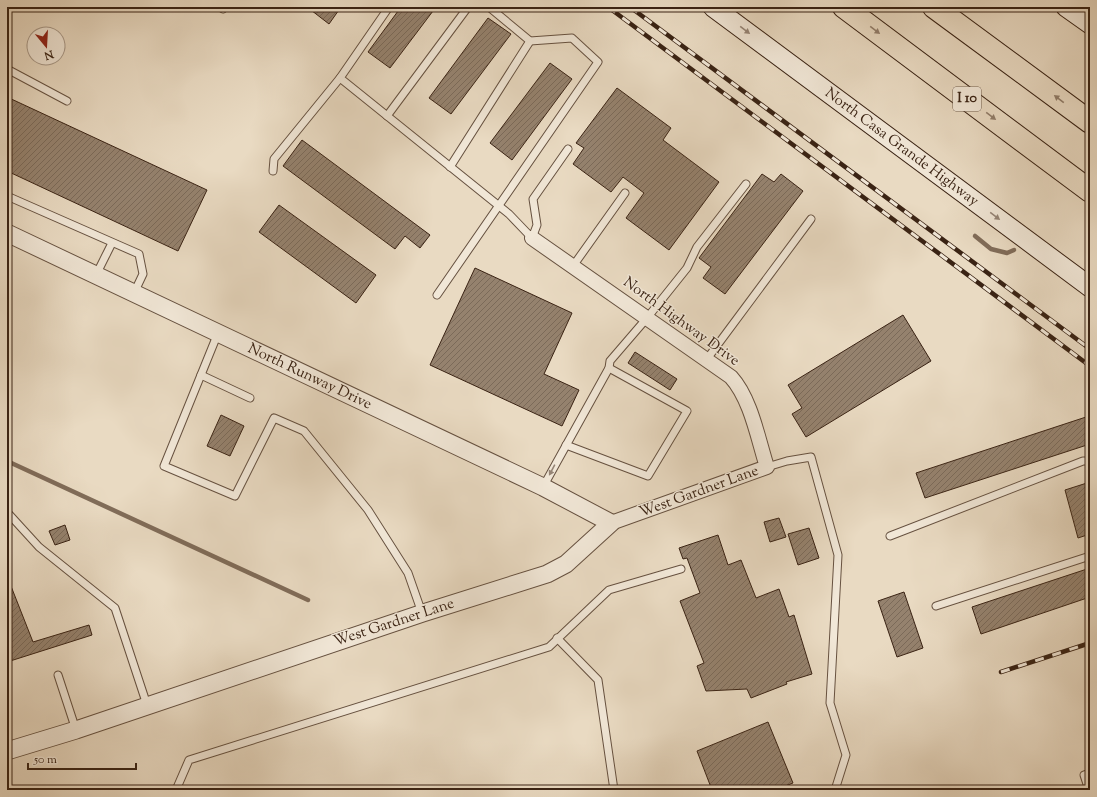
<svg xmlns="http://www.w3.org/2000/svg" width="1097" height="797" viewBox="0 0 1097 797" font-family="'Sorts Mill Goudy',serif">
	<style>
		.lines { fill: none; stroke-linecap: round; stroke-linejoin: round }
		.stream { stroke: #806c59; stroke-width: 4.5 }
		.building { fill: url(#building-hatch); stroke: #3a2314 }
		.service-casing { stroke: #665140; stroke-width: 9 }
		.minor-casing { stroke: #665140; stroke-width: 16 }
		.tertiary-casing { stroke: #665140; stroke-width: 19 }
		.secondary-casing { stroke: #3a2314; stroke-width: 21 }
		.motorway-casing { stroke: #3a2314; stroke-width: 24 }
		.service { stroke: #f1e7d7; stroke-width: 7 }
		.minor { stroke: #f1e7d7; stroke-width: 14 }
		.tertiary { stroke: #f1e7d7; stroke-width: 17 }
		.secondary { stroke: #f1e7d7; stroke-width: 19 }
		.motorway { stroke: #e9dac2; stroke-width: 22 }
		.rail-casing { stroke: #3a2314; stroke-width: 4.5 }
		.rail { stroke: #f1e7d7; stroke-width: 3; stroke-dasharray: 9; stroke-linecap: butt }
		.oneway { fill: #968576 }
		.oneway2 { fill: #927e6b }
		.labels { text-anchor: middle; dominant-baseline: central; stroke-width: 3; stroke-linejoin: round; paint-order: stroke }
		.shield { fill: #f1e7d7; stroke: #715e4e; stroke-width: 1 }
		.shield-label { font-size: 14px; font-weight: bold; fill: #3a2314 }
		.street-label { font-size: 15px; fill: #3a2314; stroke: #f1e7d7 }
	</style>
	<defs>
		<pattern id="building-hatch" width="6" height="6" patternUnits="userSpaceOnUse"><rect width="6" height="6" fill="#95826e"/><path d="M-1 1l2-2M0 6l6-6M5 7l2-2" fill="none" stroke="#7b6a59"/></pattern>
	</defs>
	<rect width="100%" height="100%" fill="#e9dac2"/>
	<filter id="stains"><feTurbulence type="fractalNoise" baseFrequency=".005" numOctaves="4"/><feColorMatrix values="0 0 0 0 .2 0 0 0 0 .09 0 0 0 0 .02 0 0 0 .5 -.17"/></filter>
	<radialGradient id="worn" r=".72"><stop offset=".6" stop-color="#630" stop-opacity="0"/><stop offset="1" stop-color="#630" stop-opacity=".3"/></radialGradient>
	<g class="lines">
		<g class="stream">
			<path d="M975,236L991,249L1007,253L1014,250"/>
			<path d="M7,461L308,600"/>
		</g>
	</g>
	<g class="building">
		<path d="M307,7H341L329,24Z"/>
		<path d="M401,7H436L390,68L368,52Z"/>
		<path d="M488,18L511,34L451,114L429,98Z"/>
		<path d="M550,63L572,79L512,160L490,143Z"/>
		<path d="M617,88L671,128L663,140L719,182L669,250L626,218L644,193L623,177L611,192L573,164L584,148L576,143Z"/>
		<path d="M7,97L207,190L178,251L7,171Z"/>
		<path d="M302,140L430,235L420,248L405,236L395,249L283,166Z"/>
		<path d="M762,174L774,182L781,174L803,191L725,294L703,278L711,267L699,258Z"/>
		<path d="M279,205L376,275L356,303L259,232Z"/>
		<path d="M475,268L572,313L544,374L579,390L562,426L430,365Z"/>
		<path d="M903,315L931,361L806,437L792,414L802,408L788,385Z"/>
		<path d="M635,352L677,379L670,390L628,363Z"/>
		<path d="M221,415L244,426L230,456L207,446Z"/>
		<path d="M1086,417L1090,428V444L925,498L916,473Z"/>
		<path d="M1090,482V534L1078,538L1065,490Z"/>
		<path d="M779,518L786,537L770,542L764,522Z"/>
		<path d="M65,525L70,540L55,545L49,531Z"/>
		<path d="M809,528L819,558L798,565L788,534Z"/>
		<path d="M718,535L728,565L741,560L756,598L779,589L789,617L794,615L812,674L786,682L787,684L751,698L747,689L706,691L697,666L704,663L680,601L700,593L687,558L683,559L679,548Z"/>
		<path d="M1090,568V597L981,634L972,607Z"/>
		<path d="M7,576L33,642L89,625L92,635L7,662Z"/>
		<path d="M904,592L923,648L897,657L878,601Z"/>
		<path d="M768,722L793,783L775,790H712L697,751Z"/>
	</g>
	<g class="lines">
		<defs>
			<g id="service">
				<path d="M220,7L223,9"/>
				<path d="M389,7L340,78L509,214L532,238L537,225L533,199L568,149"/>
				<path d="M7,69L67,101"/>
				<path d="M387,116L468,7"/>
				<path d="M450,167L530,41"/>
				<path d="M273,171L274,159L340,78"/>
				<path d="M7,196L139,254L143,274L134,293"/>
				<path d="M573,266L625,193"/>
				<path d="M96,275L112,243"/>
				<path d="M437,295L598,62L572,38L530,41L489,7"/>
				<path d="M218,333L164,466L235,496L274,418L304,431L368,510L408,573L422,613"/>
				<path d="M707,359L811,219"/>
				<path d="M201,375L250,398"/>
				<path d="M566,445L648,476L687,411L609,368"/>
				<path d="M767,467L787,461L811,457L838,555L830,703L846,755L835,790"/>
				<path d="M543,487L609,368L610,361L647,318L687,268L697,247L746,184"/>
				<path d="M7,512L39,547L115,608L147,705"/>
				<path d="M890,536L1083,461H1090"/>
				<path d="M936,606L1090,556"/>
				<path d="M557,638L598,680L614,790"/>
				<path d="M58,675L76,730"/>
				<path d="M176,790L189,760L549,647L609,590L681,569"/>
				<path d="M1089,790L1084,775L1090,773"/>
			</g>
			<path id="minor" d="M532,238L731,377C751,399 758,439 767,467L611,523"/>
			<g id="tertiary">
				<path id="s1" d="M7,233L543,487L611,523L566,564L547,574L423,613L76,730L7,751"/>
			</g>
			<g id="secondary">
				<path id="s2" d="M713,7L1090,287"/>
				<path d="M1066,7L1090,24"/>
			</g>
			<g id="motorway">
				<path d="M844,7L1090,191"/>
				<path d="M934,7L1090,122"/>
			</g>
		</defs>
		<use href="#service" class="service-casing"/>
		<use href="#minor" class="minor-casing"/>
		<use href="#tertiary" class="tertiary-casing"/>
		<use href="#secondary" class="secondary-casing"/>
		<use href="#motorway" class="motorway-casing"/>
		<use href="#service" class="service"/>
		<use href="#minor" class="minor"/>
		<use href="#tertiary" class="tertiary"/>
		<use href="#secondary" class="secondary"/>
		<use href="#motorway" class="motorway"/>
		<defs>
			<g id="rail">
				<path d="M608,7L1090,366"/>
				<path d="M630,7L1090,349"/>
				<path d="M1001,672L1090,643"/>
			</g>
		</defs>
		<use href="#rail" class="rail-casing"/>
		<use href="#rail" class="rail"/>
	</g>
	<defs><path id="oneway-solid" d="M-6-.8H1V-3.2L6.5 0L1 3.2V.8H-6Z"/></defs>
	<g class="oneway">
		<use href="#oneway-solid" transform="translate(745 30) rotate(37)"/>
		<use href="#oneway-solid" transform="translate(995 216) rotate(37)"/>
		<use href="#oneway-solid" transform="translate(552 470) rotate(118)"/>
	</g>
	<g class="oneway2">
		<use href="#oneway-solid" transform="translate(875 30) rotate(37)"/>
		<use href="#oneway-solid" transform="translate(1059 99) rotate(-143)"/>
		<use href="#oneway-solid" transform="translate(991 116) rotate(37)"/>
	</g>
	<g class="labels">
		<rect class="shield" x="953" y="87" width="28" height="24" rx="3"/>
		<g class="shield-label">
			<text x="967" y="99">I 10</text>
		</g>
		<g class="street-label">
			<text stroke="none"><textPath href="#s2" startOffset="235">North Casa Grande Highway</textPath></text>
			<text transform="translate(681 322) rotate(36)">North Highway Drive</text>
			<text stroke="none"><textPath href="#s1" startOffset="335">North Runway Drive</textPath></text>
			<text transform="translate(699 492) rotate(-20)">West Gardner Lane</text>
			<text transform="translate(394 623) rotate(-18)">West Gardner Lane</text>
		</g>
	</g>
	<rect width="1097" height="797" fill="none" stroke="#e9dac2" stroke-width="24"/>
	<rect x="8" y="8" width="1081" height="781" fill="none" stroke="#3a2314" stroke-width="2"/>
	<rect x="12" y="12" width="1073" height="773" fill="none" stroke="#3a2314"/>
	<g transform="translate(46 46) rotate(162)"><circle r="19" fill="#f1e7d7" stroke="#a89989"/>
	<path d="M0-3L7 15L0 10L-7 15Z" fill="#8f2418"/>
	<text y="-6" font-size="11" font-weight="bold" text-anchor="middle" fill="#3a2314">N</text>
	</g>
	<path d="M28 763v6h108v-6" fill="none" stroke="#3a2314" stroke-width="2"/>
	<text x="34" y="763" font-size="12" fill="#3a2314" stroke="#f1e7d7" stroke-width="3" paint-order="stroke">50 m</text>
	<rect width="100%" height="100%" filter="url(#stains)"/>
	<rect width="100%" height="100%" fill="url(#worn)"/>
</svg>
